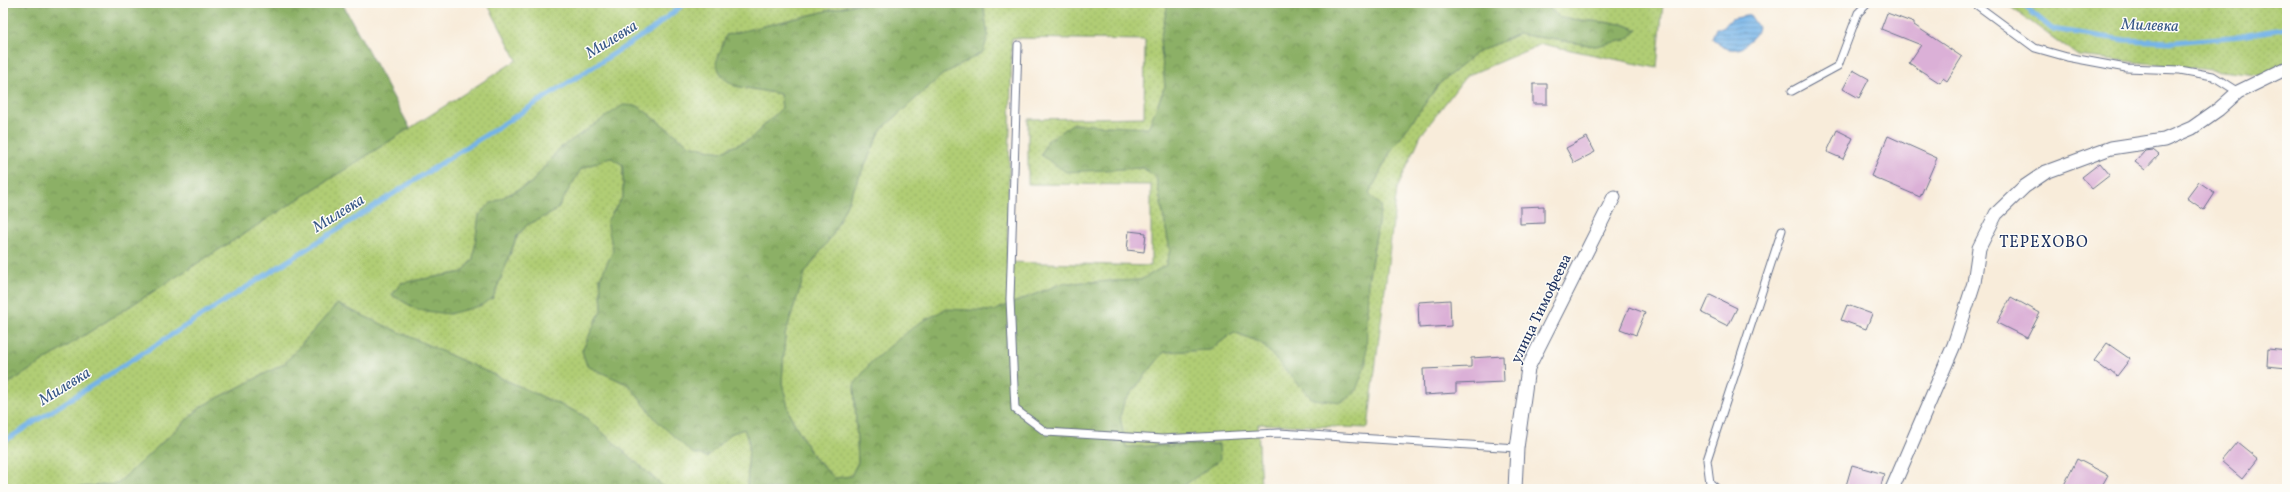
<svg xmlns="http://www.w3.org/2000/svg" width="2290" height="492" viewBox="0 0 2290 492" font-family="Vollkorn,serif">
	<style>
		.grass { fill: url(#grass-dots); stroke: #667e69; fill-rule: evenodd }
		.forest { fill: url(#forest-crowns); stroke: #547062 }
		.water { fill: url(#water-rules); stroke: #4872a3 }
		.lines { fill: none; stroke-linecap: round; stroke-linejoin: round }
		.stream { stroke: #75b4e8; stroke-width: 5 }
		.building { fill: #dbb0d7 }
		.service-casing { stroke: #687189; stroke-width: 9 }
		.minor-casing { stroke: #687189; stroke-width: 15 }
		.service { stroke: #fff; stroke-width: 7 }
		.minor { stroke: #fff; stroke-width: 13 }
		.labels { text-anchor: middle; dominant-baseline: central; stroke-width: 3; stroke-linejoin: round; paint-order: stroke }
		.street-label { font-size: 15px; fill: #1b2f5e; stroke: #fdfcf7 }
		.water-label { font-size: 16px; font-style: italic; fill: #365787; stroke: #fdfcf7 }
		.neighbourhood-label { font-size: 16px; letter-spacing: 1px; fill: #1b2f5e; stroke: #fdfcf7 }
	</style>
	<defs>
		<pattern id="grass-dots" width="8" height="8" patternUnits="userSpaceOnUse"><rect width="8" height="8" fill="#b0cd74"/><path d="M2 2h.1M6 6h.1" fill="none" stroke="#97b067" stroke-width="1.8" stroke-linecap="round"/></pattern>
		<pattern id="forest-crowns" width="20" height="18" patternUnits="userSpaceOnUse"><rect width="20" height="18" fill="#8cb066"/><path d="M2 6a3 3 0 1 1 6 0M12 15a3 3 0 1 1 6 0" fill="none" stroke="#729057"/></pattern>
		<pattern id="water-rules" width="6" height="5" patternUnits="userSpaceOnUse"><rect width="6" height="5" fill="#75b4e8"/><path d="M0 2.5h6" fill="none" stroke="#5f93bf"/></pattern>
	</defs>
	<rect width="100%" height="100%" fill="#fdfcf7"/>
	<filter id="ink" filterUnits="userSpaceOnUse"><feTurbulence type="fractalNoise" baseFrequency=".025" numOctaves="2"/><feDisplacementMap in="SourceGraphic" scale="8" xChannelSelector="R" yChannelSelector="G"/><feConvolveMatrix kernelMatrix="1 2 1 2 8 2 1 2 1" color-interpolation-filters="sRGB"/></filter>
	<filter id="wash" filterUnits="userSpaceOnUse"><feTurbulence type="fractalNoise" baseFrequency=".012" numOctaves="4" result="noise"/><feDisplacementMap in="SourceGraphic" scale="16" xChannelSelector="R" yChannelSelector="G"/><feGaussianBlur stdDeviation="0.9" result="paint"/><feColorMatrix in="noise" values="0 0 0 0 0 0 0 0 0 0 0 0 0 0 0 0 0 1.4 0 .05"/><feComposite in="paint" operator="in"/></filter>
	<g filter="url(#wash)">
		<rect width="100%" height="100%" fill="#f8ecda"/>
		<g class="grass">
			<path d="M487,3H860L726,35L735,86L780,94L782,108L749,140L720,152L689,145L638,106L560,148L531,183L490,204L479,215L473,259L463,272L401,283L392,295L418,310L493,298L517,237L527,225L556,211L581,169L610,157L623,165V196L608,221L613,251L600,278L602,308L582,351L587,366L629,385L657,421L707,457L730,434L744,429L749,443L747,489H666L583,415L337,304L284,364L202,406L117,484L57,489H3V387L517,60Z"/>
			<path d="M983,3H1168L1160,40L1165,86L1148,129L1072,124L1128,168H1143L1156,177L1170,250L1166,265L1141,280L1063,283L993,311L946,310L854,385L858,462L851,476L835,478L813,456L790,415L782,383L785,335L805,273L833,234L881,130L942,75L983,51L988,36ZM1012,38L1145,40L1144,117L1028,119V184L1151,185V266L1007,262Z"/>
			<path d="M1544,3H1663L1657,68L1542,44L1466,76L1421,135L1397,189L1368,428L1258,424L1261,489H1182L1219,444L1126,447L1120,417L1124,402L1164,352L1210,350L1234,332L1261,343L1312,399L1368,282L1381,206L1369,194L1391,151L1439,84L1476,53L1518,34L1595,46L1638,30L1623,24L1560,18Z"/>
			<path d="M2005,3H2287V70L2267,76L2078,56Z"/>
		</g>
		<g class="forest">
			<path d="M3,3H342L410,128L3,387Z"/>
			<path d="M860,3H983L988,36L983,52L942,75L881,130L833,234L805,273L785,335L782,383L790,415L813,457L835,478L851,476L858,462L854,385L871,362L917,324L946,309L993,311L1063,283L1141,280L1166,265L1170,250L1156,177L1143,168L1066,172L1041,155L1047,141L1072,124L1148,128L1165,86L1160,40L1168,3H1544L1560,18L1623,24L1638,30L1626,40L1595,46L1518,34L1476,53L1439,84L1391,151L1369,194L1381,206L1368,282L1366,364L1355,393L1342,402L1312,399L1261,343L1234,332L1210,350L1164,352L1124,402L1120,417L1126,447L1219,444L1220,460L1182,487V489H747L749,443L744,429L730,434L707,457L692,453L657,421L629,385L587,366L582,351L602,308L600,278L613,251L607,221L623,196V165L610,157L581,169L556,211L527,225L517,236L493,298L480,306L449,314L418,310L392,295L401,283L463,272L473,259L479,215L490,204L531,183L560,148L623,105L638,106L689,145L720,152L749,140L782,108L780,94L735,86L722,77L716,63L726,35Z"/>
			<path d="M337,304L583,415L666,489H57L117,484L202,406L284,364Z"/>
		</g>
		<path class="water" d="M1750,15L1758,27C1756,39 1748,39 1742,48C1730,52 1720,47 1712,38L1716,28H1723L1731,19Z"/>
		<g class="lines">
			<g class="stream">
				<path d="M2021,3L2052,29L2125,40L2174,42L2241,36L2287,28"/>
				<path d="M3,442L651,30L685,3"/>
			</g>
		</g>
		<g id="blocks">
			<g class="building">
				<path d="M1887,13L1914,23V25L1962,57L1947,81L1943,78L1940,83L1909,63L1921,45L1881,29Z"/>
				<path d="M1853,70L1869,79L1859,98L1843,89Z"/>
				<rect x="1533" y="84" width="14" height="20"/>
				<path d="M1837,130L1853,138L1843,159L1827,152Z"/>
				<path d="M1888,136L1937,158L1920,197L1871,176Z"/>
				<path d="M1587,137L1595,152L1574,163L1566,148Z"/>
				<path d="M2153,150L2159,155L2145,170L2135,162L2145,151Z"/>
				<path d="M2100,163L2110,175L2092,189L2082,177Z"/>
				<path d="M2199,182L2215,193L2204,210L2187,198Z"/>
				<path d="M1544,206V223L1520,224V207Z"/>
				<path d="M1129,231L1146,233L1144,252L1127,250Z"/>
				<path d="M1710,295L1737,308L1728,326L1702,313Z"/>
				<path d="M2011,297L2040,313L2027,338L1997,323Z"/>
				<path d="M1450,300L1451,326L1419,328L1418,302Z"/>
				<path d="M1847,305L1872,314L1866,329L1841,320Z"/>
				<path d="M1629,307L1645,313L1636,335L1620,329Z"/>
				<path d="M2107,343L2130,359L2117,376L2110,370L2109,372L2094,361Z"/>
				<path d="M2268,349L2287,351V368L2267,366Z"/>
				<path d="M1503,356L1504,382L1456,384V393L1424,395L1423,369L1471,367V358Z"/>
				<path d="M2237,442L2258,459L2242,479L2221,461Z"/>
				<path d="M2077,459L2108,475L2100,489H2072L2064,485Z"/>
				<path d="M1852,465L1884,474L1880,489H1845Z"/>
			</g>
		</g>
	</g>
	<g filter="url(#ink)">
		<use href="#blocks" fill-opacity="0" stroke="#687189" stroke-width="1"/>
		<g class="lines">
			<defs>
				<g id="service">
					<path d="M1974,3L2035,48L2067,57L2126,68L2180,70L2213,76L2238,92"/>
					<path d="M1018,45L1010,299L1015,409L1046,432L1162,439L1279,433L1517,448"/>
					<path d="M1792,91L1838,66L1858,13L1868,3"/>
					<path d="M1717,489L1710,483L1707,460L1782,230"/>
				</g>
				<g id="minor">
					<path d="M1515,489L1517,448L1528,368L1614,197"/>
					<path d="M1892,489L1954,345L1974,283L1979,248L1996,214L2024,187L2046,172L2111,148L2164,140L2192,128L2219,109L2238,92L2287,68"/>
				</g>
			</defs>
			<use href="#service" class="service-casing"/>
			<use href="#minor" class="minor-casing"/>
			<use href="#service" class="service"/>
			<use href="#minor" class="minor"/>
		</g>
	</g>
	<g class="labels">
		<g class="street-label">
			<text transform="translate(1542 309) rotate(-64)">улица Тимофеева</text>
		</g>
		<g class="water-label">
			<text transform="translate(2150 26) rotate(2)">Милевка</text>
			<text transform="translate(612 40) rotate(-32)">Милевка</text>
			<text transform="translate(339 214) rotate(-32)">Милевка</text>
			<text transform="translate(65 387) rotate(-32)">Милевка</text>
		</g>
		<g class="neighbourhood-label">
			<text x="2044" y="243">ТЕРЕХОВО</text>
		</g>
	</g>
	<rect width="2290" height="492" fill="none" stroke="#fdfcf7" stroke-width="16"/>
</svg>
